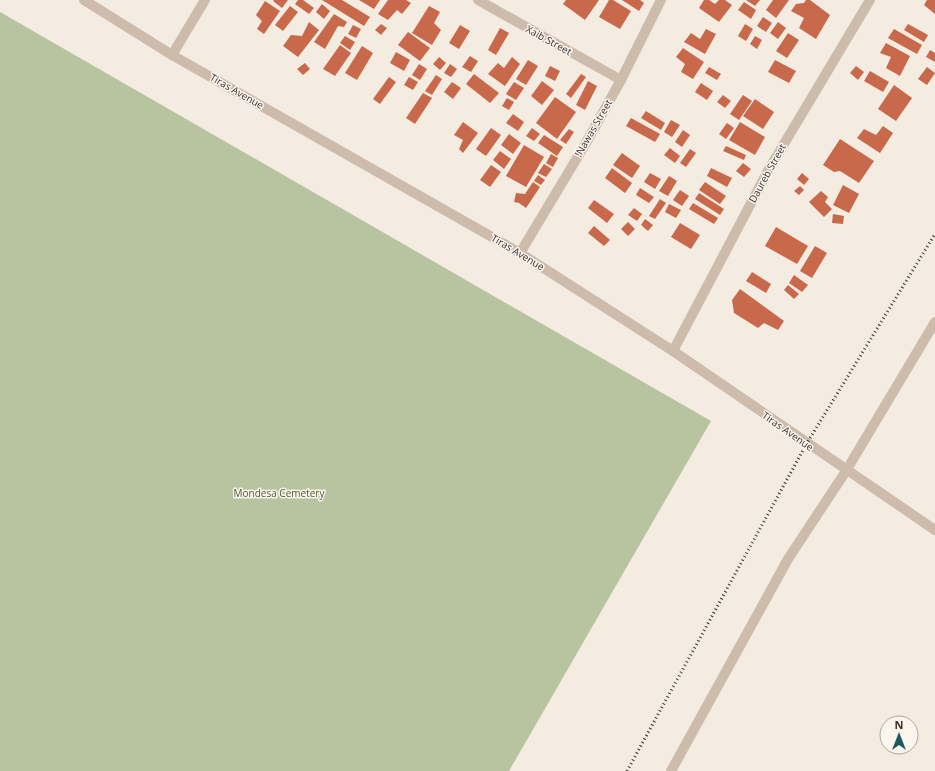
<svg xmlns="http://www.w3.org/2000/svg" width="935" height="771" viewBox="0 0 935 771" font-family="'Open Sans',sans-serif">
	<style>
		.green { fill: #b8c4a0 }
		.building { fill: #c8694b }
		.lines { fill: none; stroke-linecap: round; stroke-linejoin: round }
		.minor { stroke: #cdbbac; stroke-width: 10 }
		.rail { stroke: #3b302b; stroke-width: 3; stroke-dasharray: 1 3; stroke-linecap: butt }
		.labels { text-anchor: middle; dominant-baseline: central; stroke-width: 3; stroke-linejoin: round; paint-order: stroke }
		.street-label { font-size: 10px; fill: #3b302b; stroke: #fbf5ee }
		.park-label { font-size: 10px; fill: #4a5a2e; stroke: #fbf5ee }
	</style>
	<rect width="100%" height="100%" fill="#f4ebe1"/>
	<path class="green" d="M0,12L711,421L509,771H0Z"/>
	<g class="building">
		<path d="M274,0H288L282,8L273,1Z"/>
		<path d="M298,0H303L314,8L309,14L295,4Z"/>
		<path d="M322,0H342L370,17L364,26Z"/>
		<path d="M359,0H380L374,9Z"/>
		<path d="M388,0H406L411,3L402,14L397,10L388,20L378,14Z"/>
		<path d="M566,0H599L585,20L563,4Z"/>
		<path d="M609,0H613L631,11L620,29L599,17Z"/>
		<path d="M622,0H640L644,3L639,11Z"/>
		<path d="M704,0H709L715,4L719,0H725L732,5L719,22L699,8Z"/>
		<path d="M746,0H760L755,6Z"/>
		<path d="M773,0H789L776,18L766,10Z"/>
		<path d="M806,0H810L830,15L816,39L799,28L804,18L791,11L796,4L804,3Z"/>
		<path d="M927,0H935V14L924,5Z"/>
		<path d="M265,1L280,11L264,34L257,29L262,21L256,15Z"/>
		<path d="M744,2L756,10L751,19L738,10Z"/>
		<path d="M322,4L330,11L324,19L316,12Z"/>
		<path d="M290,6L298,12L283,31L275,25Z"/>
		<path d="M429,6L440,12L434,23L441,30L432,45L412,33Z"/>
		<path d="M334,14L347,22L344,27L338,26L325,49L314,42Z"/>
		<path d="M763,17L772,23L766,32L757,26Z"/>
		<path d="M309,22L319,30L298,57L283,46L291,35L302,36Z"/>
		<path d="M778,22L786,28L778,39L770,33Z"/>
		<path d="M381,24L387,28L381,35L375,30Z"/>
		<path d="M745,24L753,29L746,41L738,36Z"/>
		<path d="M908,24L928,35L924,42L904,30Z"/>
		<path d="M353,25L361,29L356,38L348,34Z"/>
		<path d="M460,25L470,31L459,49L449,43Z"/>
		<path d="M500,28L509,33L496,55L488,50Z"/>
		<path d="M706,29L716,34L705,54L684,42L691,33L700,39Z"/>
		<path d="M894,29L922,45L917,54L888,38Z"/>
		<path d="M408,32L430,48L420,61L398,45Z"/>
		<path d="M788,33L799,40L787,58L776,51Z"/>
		<path d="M345,36L355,42L350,50L340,43Z"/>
		<path d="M755,36L762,40L757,49L750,44Z"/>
		<path d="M886,43L910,56L900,76L886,68L891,57L880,53Z"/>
		<path d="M340,45L351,53L335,76L323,69Z"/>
		<path d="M362,46L373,53L357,80L345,73Z"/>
		<path d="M683,48L704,62L693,79L681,72L685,64L676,57Z"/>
		<path d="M930,50L935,53V62L926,57Z"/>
		<path d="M396,52L410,60L404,71L390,63Z"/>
		<path d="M470,56L478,61L471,72L462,67Z"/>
		<path d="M439,57L446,63L440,70L433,64Z"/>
		<path d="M512,57L520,64L505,86L488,74L498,63L504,68Z"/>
		<path d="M528,60L538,66L526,85L516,79Z"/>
		<path d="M775,60L796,71L789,83L768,72Z"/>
		<path d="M305,63L310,69L303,75L297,69Z"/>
		<path d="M419,64L427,69L420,80L412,75Z"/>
		<path d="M450,64L457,69L451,77L444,73Z"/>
		<path d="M550,66L560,71L555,81L545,76Z"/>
		<path d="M856,66L864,72L858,80L850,73Z"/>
		<path d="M709,67L721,74L717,80L705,73Z"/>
		<path d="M927,67L935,73L927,85L918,79Z"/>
		<path d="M870,71L889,82L883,92L864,81Z"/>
		<path d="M474,74L499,93L490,103L466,84Z"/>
		<path d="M581,74L586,77L571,98L566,94Z"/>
		<path d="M436,75L442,79L432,95L425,91Z"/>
		<path d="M389,77L396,82L380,104L373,99Z"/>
		<path d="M409,77L418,82L413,90L404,85Z"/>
		<path d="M542,81L554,90L542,105L531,96Z"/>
		<path d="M588,81L597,86L585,110L576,105Z"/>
		<path d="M452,82L461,88L453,99L444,92Z"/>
		<path d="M514,82L524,88L516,100L506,94Z"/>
		<path d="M701,83L713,91L707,100L695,92Z"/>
		<path d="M894,85L912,98L896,121L878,109Z"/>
		<path d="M423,93L432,98L415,124L406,118Z"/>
		<path d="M723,95L731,101L725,108L717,102Z"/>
		<path d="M743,95L752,101L739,120L730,114Z"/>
		<path d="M555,97L576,112L557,139L536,123Z"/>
		<path d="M507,98L514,102L509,110L502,106Z"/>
		<path d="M755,99L774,112L763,129L743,116Z"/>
		<path d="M646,111L665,123L661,130L641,118Z"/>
		<path d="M513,114L524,122L518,131L506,123Z"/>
		<path d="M631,118L660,134L655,142L626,126Z"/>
		<path d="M671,120L680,125L672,137L664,132Z"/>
		<path d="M463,122L478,133L463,153L459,149L463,140L454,135Z"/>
		<path d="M740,122L765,137L755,155L729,140Z"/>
		<path d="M727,123L734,128L726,139L719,134Z"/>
		<path d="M883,126L893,133L880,153L857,138L864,129L876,135Z"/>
		<path d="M491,128L501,135L486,156L476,149Z"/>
		<path d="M532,128L540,134L534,141L526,136Z"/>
		<path d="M569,129L574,132L566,144L560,140Z"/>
		<path d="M683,130L690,135L682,147L675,142Z"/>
		<path d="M509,134L521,143L513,154L501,145Z"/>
		<path d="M544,135L563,147L557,156L538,143Z"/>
		<path d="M840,139L874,161L859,183L840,171L834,172L823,165Z"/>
		<path d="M524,145L544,157L526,187L506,176Z"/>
		<path d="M726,146L746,155L744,160L723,151Z"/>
		<path d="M670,148L680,156L675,163L664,155Z"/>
		<path d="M690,149L696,153L686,167L680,163Z"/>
		<path d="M500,151L511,159L504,169L493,160Z"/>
		<path d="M622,153L640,166L632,178L613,165Z"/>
		<path d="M551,154L558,158L553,167L546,163Z"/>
		<path d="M743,163L751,169L744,177L736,171Z"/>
		<path d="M544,164L552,169L546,177L538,173Z"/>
		<path d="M491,165L501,172L490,187L480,180Z"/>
		<path d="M612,168L632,183L625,193L605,178Z"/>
		<path d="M711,168L732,178L727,187L707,176Z"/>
		<path d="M650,173L661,179L655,189L644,182Z"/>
		<path d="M802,173L809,179L804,185L797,179Z"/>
		<path d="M538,175L545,180L541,185L534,181Z"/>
		<path d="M669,176L677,181L668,196L659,191Z"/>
		<path d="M533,182L540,187L526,208L519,203L514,202L516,193L525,194Z"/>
		<path d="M705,182L726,196L720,204L699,190Z"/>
		<path d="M843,185L859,194L849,213L833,205Z"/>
		<path d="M800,186L804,190L799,195L794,191Z"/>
		<path d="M640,188L654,197L649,203L636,195Z"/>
		<path d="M680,190L689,196L682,206L673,200Z"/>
		<path d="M821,191L828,197L825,202L832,209L824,217L809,202Z"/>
		<path d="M699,193L724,209L720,215L695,199Z"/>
		<path d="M660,199L666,203L655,219L649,216Z"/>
		<path d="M594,200L614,214L607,223L588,208Z"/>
		<path d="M693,203L718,218L714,224L689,209Z"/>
		<path d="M669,204L681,210L676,218L665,212Z"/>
		<path d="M634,208L642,214L637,221L628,215Z"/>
		<path d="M833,214L844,216L843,224L832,223Z"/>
		<path d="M645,219L653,225L648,231L641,225Z"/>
		<path d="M628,222L635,229L628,236L621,229Z"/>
		<path d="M680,223L700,235L691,249L671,237Z"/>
		<path d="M594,226L610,240L604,246L588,233Z"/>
		<path d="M776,227L808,246L797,264L765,246Z"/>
		<path d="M815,246L827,253L812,278L800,271Z"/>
		<path d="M752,272L771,284L766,293L746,281Z"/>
		<path d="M794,275L808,285L802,292L789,283Z"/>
		<path d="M788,285L799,294L794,299L784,290Z"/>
		<path d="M740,289L784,321L778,330L764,323L758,328L734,313L732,300Z"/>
	</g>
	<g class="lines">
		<g class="minor">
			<path d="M84,0L172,55L520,253L673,351L935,530"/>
			<path d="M478,0L621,80"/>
			<path d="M172,55L205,0"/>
			<path d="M520,253L586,143L621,80L661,0"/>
			<path d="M673,351L769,169L870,0"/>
			<path d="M671,771L788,559L846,471L935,322"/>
		</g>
		<path class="rail" d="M627,771L807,443L935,234"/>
	</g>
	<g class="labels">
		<g class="street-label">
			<text transform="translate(549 40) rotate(29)">Xaib Street</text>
			<text transform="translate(237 91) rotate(30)">Tiras Avenue</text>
			<text transform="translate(593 128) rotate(-60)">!Nawas Street</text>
			<text transform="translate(767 173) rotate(-61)">Daureb Street</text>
			<text transform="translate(518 252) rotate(31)">Tiras Avenue</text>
			<text transform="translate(788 431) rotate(35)">Tiras Avenue</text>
		</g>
		<g class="park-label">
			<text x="279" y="493">Mondesa Cemetery</text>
		</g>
	</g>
	<g transform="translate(899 735)"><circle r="19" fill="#fbf5ee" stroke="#aea6a0"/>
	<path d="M0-3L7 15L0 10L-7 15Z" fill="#1f5a5e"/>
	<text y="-6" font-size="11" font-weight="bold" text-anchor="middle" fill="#3b302b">N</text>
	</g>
</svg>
